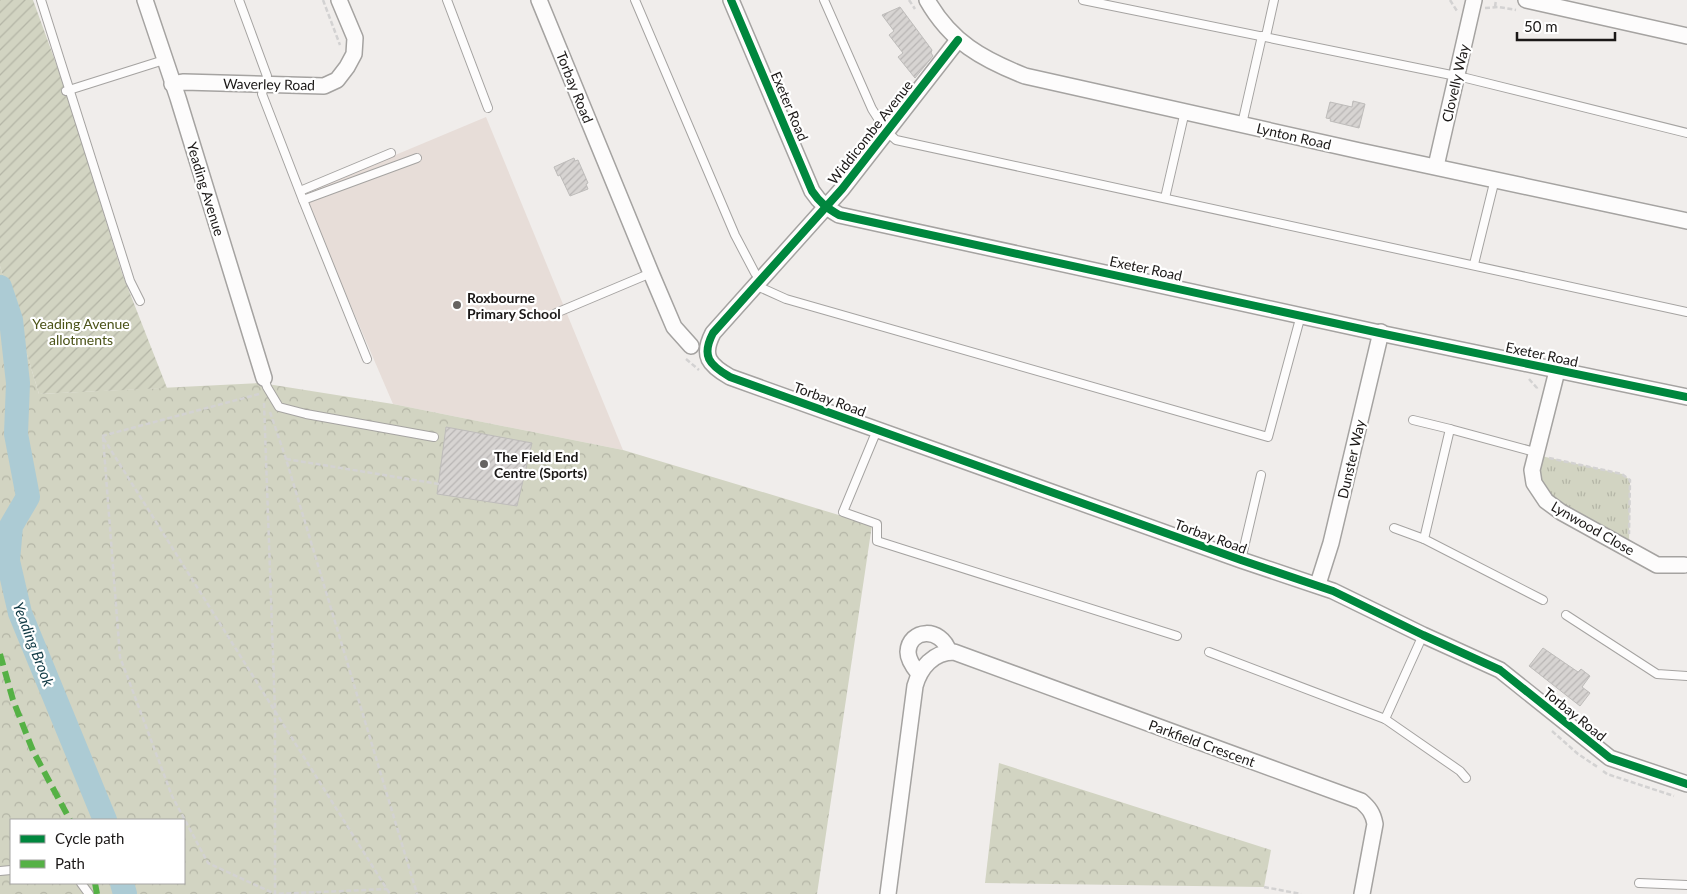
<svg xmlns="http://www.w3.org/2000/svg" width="1687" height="894" viewBox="0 0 1687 894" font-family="Lato,sans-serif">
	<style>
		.built { fill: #e7ddd8 }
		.grass { fill: url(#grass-tufts) }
		.park { fill: url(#park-crowns); fill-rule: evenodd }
		.garden { fill: url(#garden-furrows) }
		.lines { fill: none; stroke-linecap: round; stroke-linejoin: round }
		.river { stroke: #accbd4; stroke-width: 24 }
		.building { fill: url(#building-hatch); stroke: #bebcba }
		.lane-casing { stroke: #a5a3a1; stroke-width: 10 }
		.street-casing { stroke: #a5a3a1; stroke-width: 18 }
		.path { stroke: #d3d2d2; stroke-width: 2.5; stroke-dasharray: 5 2.5; stroke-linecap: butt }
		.lane { stroke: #fdfcfc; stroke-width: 8 }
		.street { stroke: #fdfcfc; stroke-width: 15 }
		.quiet { stroke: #55b145; stroke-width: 6; stroke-dasharray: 12 6; stroke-linecap: butt }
		.cycleway-casing { stroke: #fff; stroke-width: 11 }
		.cycleway { stroke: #00873e; stroke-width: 8 }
		.poi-dot { fill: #666361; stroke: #fff; stroke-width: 2 }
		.labels { text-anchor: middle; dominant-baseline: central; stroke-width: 4.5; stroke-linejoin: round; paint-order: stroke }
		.street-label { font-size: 14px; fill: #1b1817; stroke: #fff }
		.poi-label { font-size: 14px; font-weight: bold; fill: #1b1817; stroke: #fff; text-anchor: start }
		.park-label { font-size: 14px; fill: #4b5318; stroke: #fff }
		.water-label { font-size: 15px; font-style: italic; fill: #103a45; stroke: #fff }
	</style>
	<defs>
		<pattern id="grass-tufts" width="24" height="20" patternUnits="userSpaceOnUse" patternTransform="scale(1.25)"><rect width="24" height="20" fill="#d2d4c2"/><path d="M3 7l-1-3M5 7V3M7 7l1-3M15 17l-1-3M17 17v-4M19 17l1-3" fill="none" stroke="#b4b5a6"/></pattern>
		<pattern id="park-crowns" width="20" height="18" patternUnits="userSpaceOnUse" patternTransform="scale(1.25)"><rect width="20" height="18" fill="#d2d4c2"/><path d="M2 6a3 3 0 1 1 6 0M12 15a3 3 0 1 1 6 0" fill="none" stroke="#b4b5a6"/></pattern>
		<pattern id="garden-furrows" width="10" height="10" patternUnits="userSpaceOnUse" patternTransform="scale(1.25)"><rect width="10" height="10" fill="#d2d4c2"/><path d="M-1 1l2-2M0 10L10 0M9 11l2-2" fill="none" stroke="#b4b5a6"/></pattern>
		<pattern id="building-hatch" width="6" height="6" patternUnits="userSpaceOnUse" patternTransform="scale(1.25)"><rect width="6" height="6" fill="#d7d4d2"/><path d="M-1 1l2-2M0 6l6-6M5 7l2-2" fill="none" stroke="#b8b5b4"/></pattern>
	</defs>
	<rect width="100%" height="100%" fill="#f0edeb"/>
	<path class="built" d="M486,117L623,450L393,404L308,206L307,192Z"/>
	<path class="grass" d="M1541,456L1622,474L1630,480L1629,542L1556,500L1546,490L1538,476Z"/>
	<g class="park">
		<path d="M0,266L39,394L261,383L393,404L623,450L872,525L817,894H0ZM11,820H184V883H11Z"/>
		<path d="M999,763L1271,850L1264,887L985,883Z"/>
	</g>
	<path class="garden" d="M0,0H33L66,91L122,273L167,388L39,394L0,266Z"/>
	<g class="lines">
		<g class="river">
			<path d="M0,287L11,320L18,383L16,434L28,497L11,526L8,561L20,613L105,820"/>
			<path d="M122,883L125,894"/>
		</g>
	</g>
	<g class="building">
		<path d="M900,7L932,50L931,53L933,56L915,78L898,57L903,53L889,35L894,31L882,15Z"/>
		<path d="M1353,101L1365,104L1359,128L1330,121L1331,119L1326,118L1330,102L1352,107Z"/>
		<path d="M574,158L575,161L578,160L588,183L586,184L588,189L570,196L560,175L558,176L554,167Z"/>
		<path d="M446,427L532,443L517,506L437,494Z"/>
		<path d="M1543,648L1578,672L1581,669L1590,676L1582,687L1590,693L1580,706L1529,666Z"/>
	</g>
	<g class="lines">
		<defs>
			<g id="lane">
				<path d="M41,0L130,281L140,301"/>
				<path d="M239,0L267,76L262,94L303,200L417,158"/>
				<path d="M447,0L488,108"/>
				<path d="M635,0L735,235L755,273L761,280"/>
				<path d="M824,0L872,109L886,131L896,140L1687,312"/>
				<path d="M1083,0L1466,78L1687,133"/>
				<path d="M1266,36L1274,0"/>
				<path d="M66,91L164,60"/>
				<path d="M1242,124L1262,36"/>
				<path d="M300,191L391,153"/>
				<path d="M1165,198L1185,111"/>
				<path d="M303,200L367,359"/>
				<path d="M1474,264L1495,179"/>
				<path d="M757,286L786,299L1268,437L1301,315"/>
				<path d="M556,313L651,273"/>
				<path d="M264,378L267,387L279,407L306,414L434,437"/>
				<path d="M1413,420L1450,429"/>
				<path d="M877,430L843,512L877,524V541L1177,636"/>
				<path d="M1535,452L1450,429L1424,539L1543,600"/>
				<path d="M1394,528L1424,539"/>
				<path d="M1241,560L1261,475"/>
				<path d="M1566,615L1657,674L1687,676"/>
				<path d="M1209,652L1385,719L1460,771L1466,778"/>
				<path d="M1385,719L1423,635"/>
				<path d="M0,871L11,870"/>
				<path d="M81,883L89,894"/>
				<path d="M1639,883L1687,885"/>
			</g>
			<g id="street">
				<path d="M145,0L178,98L264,378"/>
				<path d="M539,0L651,273L674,327L691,346"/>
				<path d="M731,0L812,191C820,203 827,208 839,215L1389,335L1687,397"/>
				<path d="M927,0C951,42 982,59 1025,76L1360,151L1687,221"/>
				<path d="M1526,0L1687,36"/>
				<path d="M958,40L842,189L713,333C701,356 709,365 730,377L1241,560L1333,591L1423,635L1500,670L1610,758L1687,784"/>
				<path d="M172,84L184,82L324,86L337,80L347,67L354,54L355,38L339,0"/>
				<path d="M1436,166L1474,0"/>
				<path d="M1557,371L1532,470L1534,483L1546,501L1561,512L1657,565H1684"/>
				<path d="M1318,584L1331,543L1381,332"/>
				<path d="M919,674C914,668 908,660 908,652C909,629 941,626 949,652"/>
				<path d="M888,894L915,686C920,668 933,652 954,652L1361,801C1369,808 1373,813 1375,824L1362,894"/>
			</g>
		</defs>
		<use href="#lane" class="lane-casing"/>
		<use href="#street" class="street-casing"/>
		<g class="path">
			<path d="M323,0L340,45"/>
			<path d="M909,0L915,9"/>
			<path d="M1450,0L1457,11"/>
			<path d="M1495,7L1496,0"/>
			<path d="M1485,8L1499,7L1516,10"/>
			<path d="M686,359L699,370"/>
			<path d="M1529,379L1537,388V390"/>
			<path d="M259,394L102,436L390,894"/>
			<path d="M264,403L275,711V894L387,889"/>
			<path d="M270,412L286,459L417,894"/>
			<path d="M103,437L120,657L172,796L208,863L275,894"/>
			<path d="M1549,458L1622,474L1630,480L1629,534"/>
			<path d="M286,459L439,484"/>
			<path d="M1552,731L1578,754L1599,768"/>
			<path d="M1603,771L1607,774L1674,796"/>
			<path d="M1264,887L1301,894"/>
		</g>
		<use href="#lane" class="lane"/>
		<use href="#street" class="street"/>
		<g class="quiet">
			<path d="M0,654L13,700L33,751L70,820"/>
			<path d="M95,883L97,894"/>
		</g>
		<defs>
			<g id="cycleway">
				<path d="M731,0L812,191C820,203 827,208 839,215L1389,335L1687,397"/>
				<path d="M958,40L842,189L713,333C701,356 709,365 730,377L1241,560L1333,591L1423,635L1500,670L1610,758L1687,784"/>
			</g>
		</defs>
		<use href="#cycleway" class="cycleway-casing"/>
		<use href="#cycleway" class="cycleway"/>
	</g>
	<g class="poi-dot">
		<circle cx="457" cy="305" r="5"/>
		<circle cx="484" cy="464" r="5"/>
	</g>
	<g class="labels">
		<g class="street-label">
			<text transform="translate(1455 83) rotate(-77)">Clovelly Way</text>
			<text transform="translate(269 84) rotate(1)">Waverley Road</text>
			<text transform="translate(575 87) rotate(68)">Torbay Road</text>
			<text transform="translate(790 106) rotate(67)">Exeter Road</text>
			<text transform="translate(870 132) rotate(-52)">Widdicombe Avenue</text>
			<text transform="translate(1294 136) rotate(13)">Lynton Road</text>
			<text transform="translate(206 189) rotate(73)">Yeading Avenue</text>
			<text transform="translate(1146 268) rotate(12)">Exeter Road</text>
			<text transform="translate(1542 354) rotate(12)">Exeter Road</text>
			<text transform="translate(830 399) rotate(20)">Torbay Road</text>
			<text transform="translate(1351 459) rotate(-77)">Dunster Way</text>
			<text transform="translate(1593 528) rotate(30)">Lynwood Close</text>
			<text transform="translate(1211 536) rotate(20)">Torbay Road</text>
			<text transform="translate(1575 714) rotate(39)">Torbay Road</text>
			<text transform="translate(1202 743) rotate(20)">Parkfield Crescent</text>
		</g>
		<g class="poi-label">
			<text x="467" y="297">Roxbourne<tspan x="467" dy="16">Primary School</tspan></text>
			<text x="494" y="456">The Field End<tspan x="494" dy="16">Centre (Sports)</tspan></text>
		</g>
		<g class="park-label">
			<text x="81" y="323">Yeading Avenue<tspan x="81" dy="16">allotments</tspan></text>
		</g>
		<g class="water-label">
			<text transform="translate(34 644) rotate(69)">Yeading Brook</text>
		</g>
	</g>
	<rect x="10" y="819" width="175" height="65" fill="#ffffff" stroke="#a4a3a2"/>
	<rect x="20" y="835" width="25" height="8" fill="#00873e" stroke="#a4a3a2"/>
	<text x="55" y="844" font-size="15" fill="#1b1817">Cycle path</text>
	<rect x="20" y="860" width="25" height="8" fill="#55b145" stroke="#a4a3a2"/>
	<text x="55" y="869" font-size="15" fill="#1b1817">Path</text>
	<path d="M1517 32v8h98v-8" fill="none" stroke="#1b1817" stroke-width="2.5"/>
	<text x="1524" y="32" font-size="15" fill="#1b1817" stroke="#ffffff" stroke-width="4" paint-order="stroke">50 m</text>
</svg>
